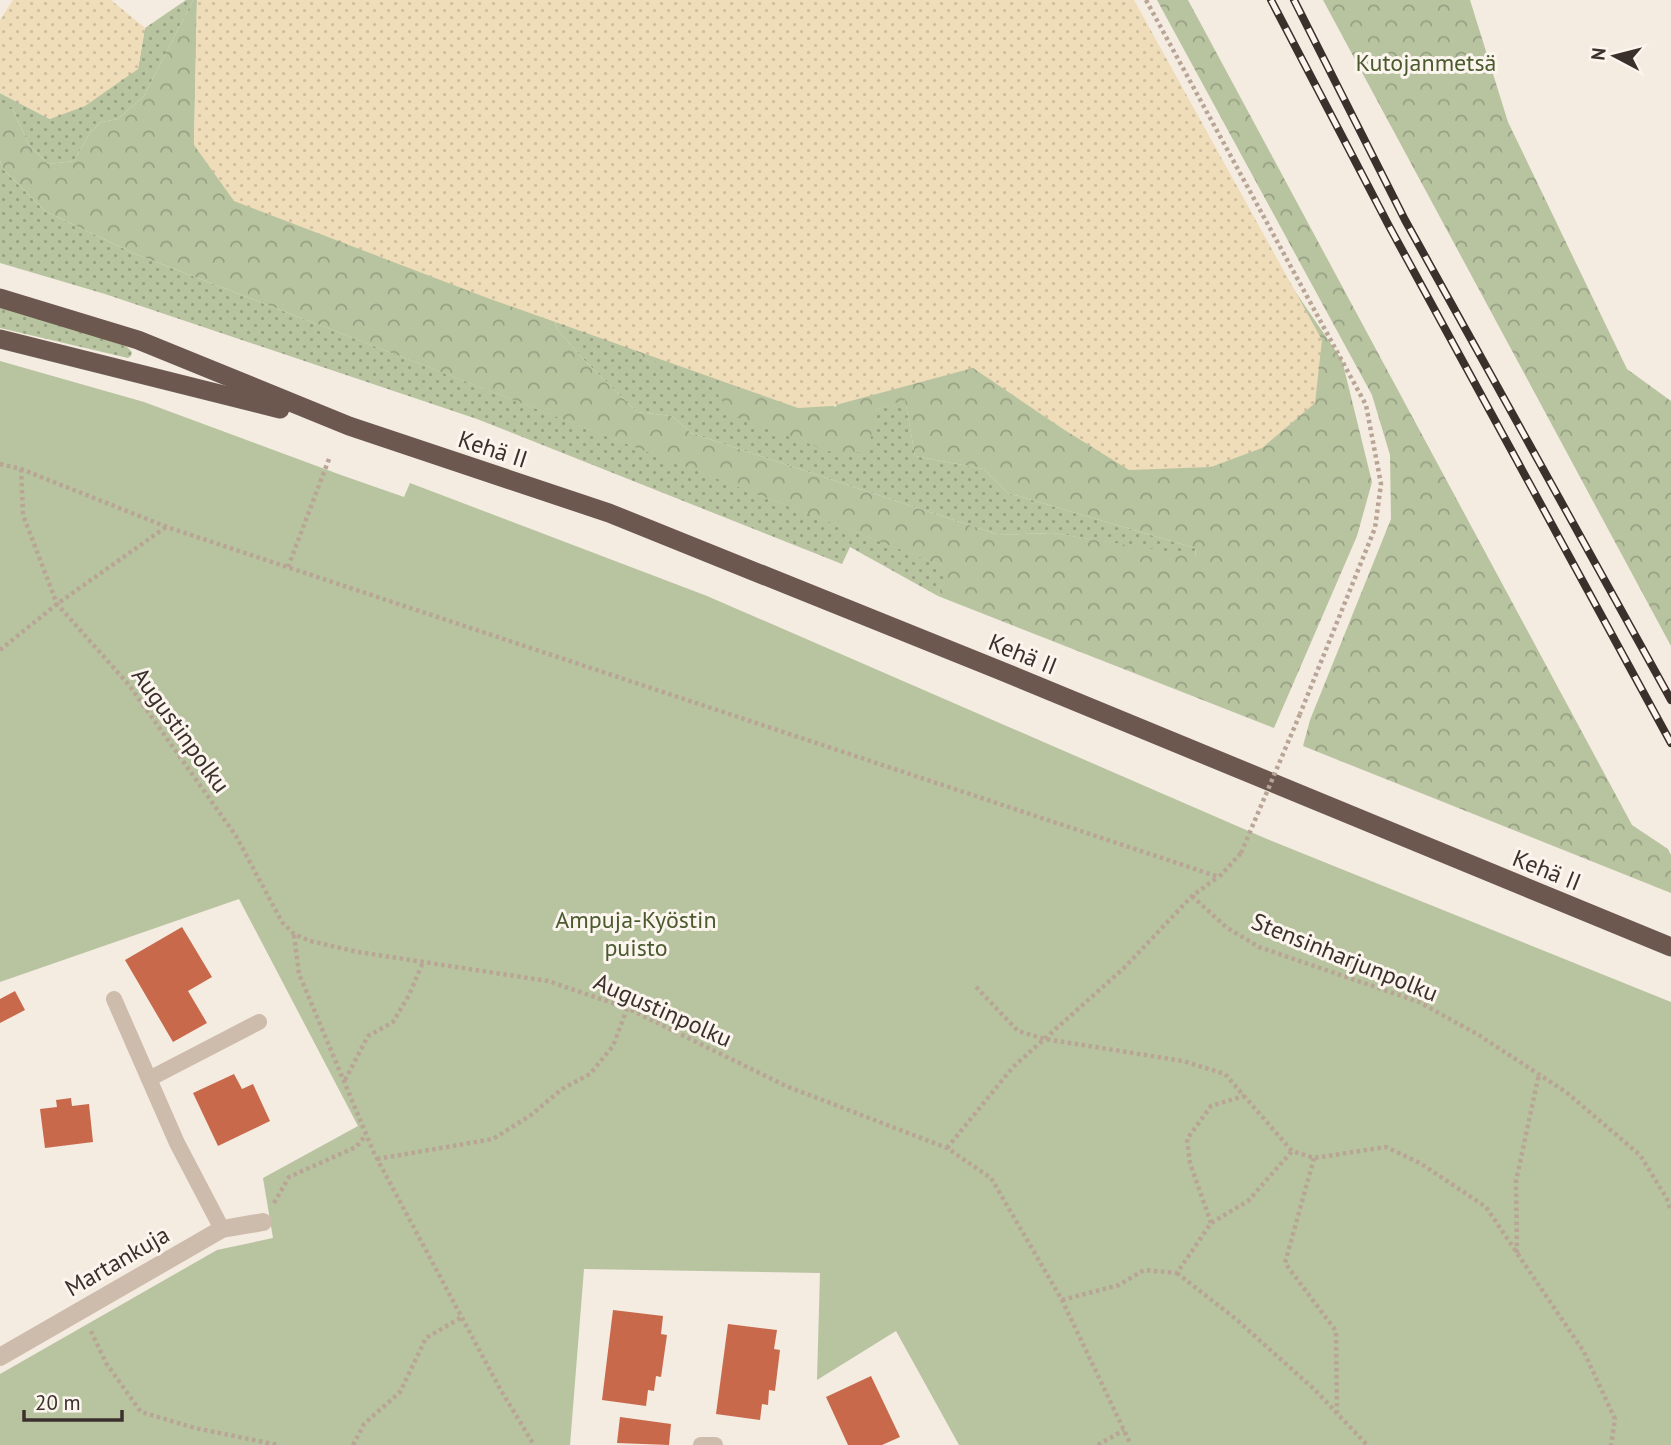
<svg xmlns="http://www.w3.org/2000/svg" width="1671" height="1445" viewBox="0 0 1671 1445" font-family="'PT Sans',sans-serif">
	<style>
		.grass { fill: url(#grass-dots) }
		.forest { fill: url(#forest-crowns) }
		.sand { fill: url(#sand-dots) }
		.green { fill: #b8c4a0 }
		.building { fill: #c8694b }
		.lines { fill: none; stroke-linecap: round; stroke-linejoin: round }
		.path { stroke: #b9a596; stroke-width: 4.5; stroke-dasharray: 3.5 3.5; stroke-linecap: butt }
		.service { stroke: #cdbbac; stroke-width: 16 }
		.minor { stroke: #cdbbac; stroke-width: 18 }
		.trunk { stroke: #6c584f; stroke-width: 19 }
		.rail-casing { stroke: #3b302b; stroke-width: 8 }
		.rail { stroke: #fbf5ee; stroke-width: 5; stroke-dasharray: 16; stroke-linecap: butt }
		.path-bridge { stroke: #b9a596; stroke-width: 4.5; stroke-dasharray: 3.5 3.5; stroke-linecap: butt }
		.labels { text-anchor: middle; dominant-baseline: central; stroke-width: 6; stroke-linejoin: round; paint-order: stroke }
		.park-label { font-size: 24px; fill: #4a5a2e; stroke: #fbf5ee }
		.street-label { font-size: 24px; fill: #3b302b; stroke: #fbf5ee }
	</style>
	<defs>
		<pattern id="grass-dots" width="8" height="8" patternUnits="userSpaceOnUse" patternTransform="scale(1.75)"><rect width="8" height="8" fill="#b8c4a0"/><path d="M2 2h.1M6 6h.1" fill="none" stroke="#97a083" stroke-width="1.8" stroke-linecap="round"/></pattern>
		<pattern id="forest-crowns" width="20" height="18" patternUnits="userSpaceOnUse" patternTransform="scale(1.75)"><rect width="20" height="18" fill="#b8c4a0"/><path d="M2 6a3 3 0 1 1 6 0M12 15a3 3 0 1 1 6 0" fill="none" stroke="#97a083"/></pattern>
		<pattern id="sand-dots" width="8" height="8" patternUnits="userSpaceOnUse" patternTransform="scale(1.75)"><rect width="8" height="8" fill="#efdcb8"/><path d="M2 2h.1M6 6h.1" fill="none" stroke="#cebd9e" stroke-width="1.8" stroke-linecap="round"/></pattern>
	</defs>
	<rect width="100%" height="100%" fill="#f4ebe1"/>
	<g class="grass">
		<path d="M186,0H193L144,96L118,119L101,122L90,133L74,161L48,164L29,145L13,110L0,106V93L50,119L138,69L145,28Z"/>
		<path d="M0,161L3,169L45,211L133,253L949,568L938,596L850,547L842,564L477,419L105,294L0,263Z"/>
		<path d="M0,306L111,339L127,347L132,352L131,356L128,358L0,328Z"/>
		<path d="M554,316L627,345L651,363L679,344L730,363L731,415L875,410L905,399L915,456L984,469L1008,493L1195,548L1196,557L1053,533L999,535L691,433L672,416L637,412L583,359L557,329Z"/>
	</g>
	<g class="forest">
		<path d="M193,0H197L194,144L679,344L652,364L627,345L554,317L557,329L583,359L637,412L672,416L691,433L999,535L1053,533L1196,556L1195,548L1008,493L984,469L915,456L905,400L875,410L869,450L842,456L731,415L715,390L730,363L836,407L841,377L1292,287L1342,360L1372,482L1357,536L1274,728L938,596L948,568L133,253L45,211L3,169L0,161V105L13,110L29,145L48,164L74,161L90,133L101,122L118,119L144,96Z"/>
		<path d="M1157,0H1188L1632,825L1668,849L1671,855V893L1303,746L1310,720L1391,519L1390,455L1372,395Z"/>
		<path d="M1323,0H1470L1508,122L1627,369L1671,401V646Z"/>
	</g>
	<g class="sand">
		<path d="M13,0H111L145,28L138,69L85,106L50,119L0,93V20Z"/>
		<path d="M197,0H1134L1322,340L1315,403L1262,448L1211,467L1129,470L1063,429L973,368L832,406L798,408L490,299L234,201L194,145Z"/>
	</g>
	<path class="green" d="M0,361L144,402L341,475L404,497L410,483L707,596L1267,839L1671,1002V1445H959L896,1331L817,1380L820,1273L584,1269L570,1445H0V1374L217,1250L273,1238L263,1178L358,1126L239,899L0,982Z"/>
	<g class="building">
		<path d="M182,927L212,977L188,991L207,1023L173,1042L125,960Z"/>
		<path d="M15,991L25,1010L0,1023V999Z"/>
		<path d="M234,1074L242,1089L253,1084L270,1121L218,1146L193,1093Z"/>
		<path d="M71,1098L72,1106L89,1104L93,1142L45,1148L40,1109L57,1107L56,1100Z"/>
		<path d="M613,1310L663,1316L661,1334L667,1335L661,1377L656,1376L654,1391L648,1390L646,1406L602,1400Z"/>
		<path d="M728,1324L777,1330L774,1349L780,1350L775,1391L769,1390L768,1405L762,1404L760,1420L716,1414Z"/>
		<path d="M871,1376L900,1437L882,1445H848L826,1397Z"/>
		<path d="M620,1417L671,1424L669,1445L617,1443Z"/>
	</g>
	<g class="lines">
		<g class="path">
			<path d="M1146,0L1366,405L1381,484L1375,528L1300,714"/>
			<path d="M0,464L21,469L167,527L1219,877L1241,853"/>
			<path d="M21,469L23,515L57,604L129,685L236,836L282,922L294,934L310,941L358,952L548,981L627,1008L786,1086L947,1148L991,1178L1062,1300L1131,1445"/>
			<path d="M288,567L329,459"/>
			<path d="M0,650L57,604L166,527"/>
			<path d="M1192,896L1226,927L1259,947L1419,1002L1477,1034L1566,1092L1640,1155L1667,1199L1671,1211"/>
			<path d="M294,935L299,974L374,1153L499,1387L534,1445"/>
			<path d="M976,987L1018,1031L1045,1039L1183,1061L1225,1074L1292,1151L1314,1158L1386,1147L1420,1163L1486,1207L1584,1352L1615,1419L1611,1445"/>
			<path d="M345,1080L368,1036L393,1022L409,995L423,962"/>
			<path d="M947,1148L1013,1067L1124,968L1192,896L1218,877"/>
			<path d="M1314,1158L1285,1263L1336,1331L1337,1413"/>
			<path d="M377,1159L493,1139L531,1115L562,1089L590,1074L613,1046L627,1009"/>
			<path d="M274,1203L289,1177L356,1147L366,1135"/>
			<path d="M1211,1223L1190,1163L1187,1139L1211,1106L1244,1096"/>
			<path d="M1517,1253L1516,1181L1539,1074"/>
			<path d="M1177,1273L1237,1320L1315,1390L1367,1445"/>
			<path d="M1062,1300L1119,1285L1144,1270L1177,1273L1211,1223L1248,1201L1292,1151"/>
			<path d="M91,1331L106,1363L141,1412L195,1428L278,1445"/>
			<path d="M353,1445L364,1424L400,1392L426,1338L462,1317"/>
			<path d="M1098,1445L1124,1430"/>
		</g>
		<g class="service">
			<path d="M114,999L177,1143L222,1229"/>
			<path d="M149,1079L259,1022"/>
			<path d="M701,1445H715"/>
		</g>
		<path class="minor" d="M0,1357L222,1229L263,1222"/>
		<g class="trunk">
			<path d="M0,298L138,340L349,426L609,513L999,670L1671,947"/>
			<path d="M0,339L280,409"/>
		</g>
		<defs>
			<g id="rail">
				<path d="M1271,0L1389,226L1671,743"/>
				<path d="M1294,0L1405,220L1671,700"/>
			</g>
		</defs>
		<use href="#rail" class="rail-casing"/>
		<use href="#rail" class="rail"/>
		<path class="path-bridge" d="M1241,853L1300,714"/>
	</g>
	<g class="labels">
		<g class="park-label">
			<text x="1426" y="62">Kutojanmetsä</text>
			<text x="636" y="919">Ampuja-Kyöstin<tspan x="636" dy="28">puisto</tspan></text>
		</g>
		<g class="street-label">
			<text transform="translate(493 449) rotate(18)">Kehä II</text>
			<text transform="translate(1023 654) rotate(22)">Kehä II</text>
			<text transform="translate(181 730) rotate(54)">Augustinpolku</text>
			<text transform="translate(1547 870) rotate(22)">Kehä II</text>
			<text transform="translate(1345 957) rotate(22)">Stensinharjunpolku</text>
			<text transform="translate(663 1010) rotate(24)">Augustinpolku</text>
			<text transform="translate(117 1261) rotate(-30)">Martankuja</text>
		</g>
	</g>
	<g transform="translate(1615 56) rotate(277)" stroke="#fbf5ee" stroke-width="5" paint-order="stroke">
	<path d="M0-5L12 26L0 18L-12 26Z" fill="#3b302b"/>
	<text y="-10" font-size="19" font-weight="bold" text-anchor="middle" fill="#3b302b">N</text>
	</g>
	<path d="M24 1410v10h98v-10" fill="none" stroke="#3b302b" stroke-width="3.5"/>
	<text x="35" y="1410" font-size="21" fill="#3b302b" stroke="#fbf5ee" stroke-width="5" paint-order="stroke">20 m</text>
</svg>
